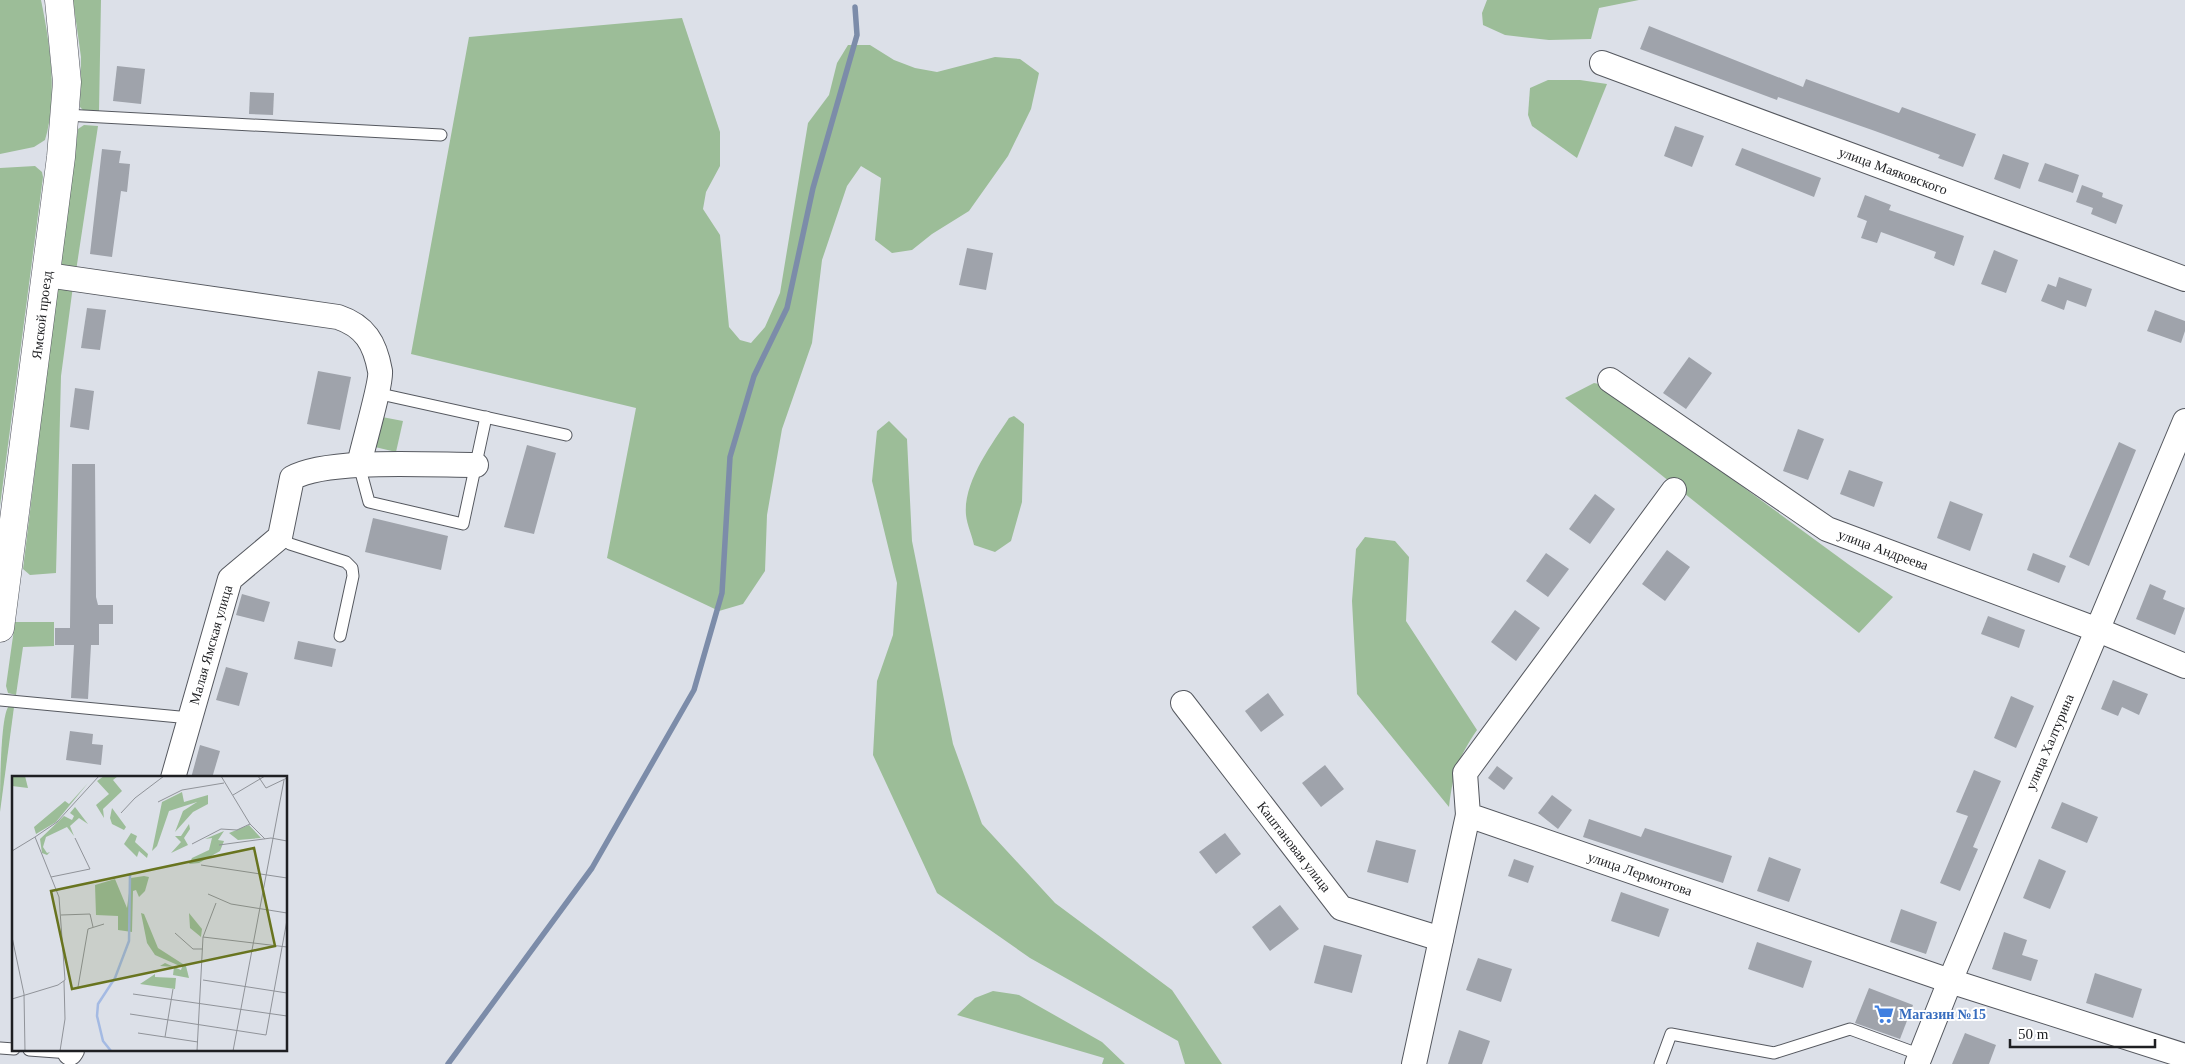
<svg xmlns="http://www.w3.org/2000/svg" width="2185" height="1064" viewBox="0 0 2185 1064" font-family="Georgia,serif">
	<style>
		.green { fill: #9cbd98 }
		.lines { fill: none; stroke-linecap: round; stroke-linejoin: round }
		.stream { stroke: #7c8ca9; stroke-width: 5.5 }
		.building { fill: #9fa3ab }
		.service-casing { stroke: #55585f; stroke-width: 13 }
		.minor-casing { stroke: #55585f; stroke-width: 26 }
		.secondary-casing { stroke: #55585f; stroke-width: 29 }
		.service { stroke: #fff; stroke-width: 11 }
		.minor { stroke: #fff; stroke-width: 24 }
		.secondary { stroke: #fff; stroke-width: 28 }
		.labels { text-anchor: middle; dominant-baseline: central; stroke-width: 4; stroke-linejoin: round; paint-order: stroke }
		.street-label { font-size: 14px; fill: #1e1f22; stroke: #fff }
		.shop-label { font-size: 14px; font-weight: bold; fill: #366cbe; stroke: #fff; text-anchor: start }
		.inset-river { fill: none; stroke: #a4bae3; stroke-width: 2.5 }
		.inset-road { fill: none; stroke: #909399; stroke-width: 1 }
		.view { fill: #68741f; fill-opacity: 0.15; stroke: #68741f; stroke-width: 2.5 }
		.inset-edge { fill: none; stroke: #1e1f22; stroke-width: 2.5 }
	</style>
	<rect width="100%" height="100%" fill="#dce0e8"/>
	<g class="green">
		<path d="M0,0H41C50,44 58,96 45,140L34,147L0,154Z"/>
		<path d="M73,0H101L99,111L83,110L80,107L81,57Z"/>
		<path d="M1487,0H1639L1599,8L1591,39L1549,40L1505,35L1483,25L1482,13Z"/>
		<path d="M682,18L720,132V166L706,192L703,209L720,235L729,327L740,340L751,343L765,327L780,293L808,123L829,95L837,63L848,45H870L894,60L915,68L937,72L995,57L1020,59L1039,73L1031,109L1008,156L969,211L932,234L912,250L892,253L875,240L881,178L861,166L847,186L822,260L812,343L782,429L767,515L765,571L743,604L719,611L607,558L636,408L411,354L469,37Z"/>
		<path d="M1548,80H1580L1607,84L1577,158L1532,126L1528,115L1530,88Z"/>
		<path d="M84,125L98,126L76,271L62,267L61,263L78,129Z"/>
		<path d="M35,166L42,172L43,177L0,506V168Z"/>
		<path d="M61,285L73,286L61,376L56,573L30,575L23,569L57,289Z"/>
		<path d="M1594,383L1604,385L1893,597L1859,633L1565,398Z"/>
		<path d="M1014,416L1024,424L1022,502L1011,541L995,552L974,545C972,535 967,525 966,515C963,482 992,444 1009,418Z"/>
		<path d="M382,417L403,421L396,452L375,447Z"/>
		<path d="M889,421L907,439L912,541L953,744L982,824L1055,903L1172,990L1222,1064H1185L1178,1041L1030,958L937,893L873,755L877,681L893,635L897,583L872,481L877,431Z"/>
		<path d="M1365,537L1395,541L1409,557L1406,621L1477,730C1458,758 1453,773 1449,807L1357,694L1352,601L1356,549Z"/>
		<path d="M15,622H54V646L23,647L16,695L8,693L6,686Z"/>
		<path d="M9,706L14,707L0,812C0,795 0,714 9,706Z"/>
		<path d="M993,991L1019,995L1102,1042L1125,1064H1102L1104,1058L957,1015L975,998Z"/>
	</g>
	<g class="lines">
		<path class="stream" d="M448,1064L592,868L694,690L722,593L730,457L754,376L787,308L813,188L857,35L855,7"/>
	</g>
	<g class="building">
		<path d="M1649,26L1803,87L1806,79L1899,113L1902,107L1976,134L1963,167L1938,158L1940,155L1875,131L1778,97L1777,100L1640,49Z"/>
		<path d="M117,66L145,69L141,104L113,101Z"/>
		<path d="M250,92L274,93L273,115L249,114Z"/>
		<path d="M1675,126L1704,136L1692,167L1664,156Z"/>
		<path d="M1742,148L1821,178L1814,197L1735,165Z"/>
		<path d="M102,149L121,151L119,163L130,164L127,192L121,191L112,257L90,254Z"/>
		<path d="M2003,154L2029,163L2020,189L1994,179Z"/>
		<path d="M2045,163L2079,175L2073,193L2038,181Z"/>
		<path d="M2082,185L2103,193L2102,197L2123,205L2116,224L2091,214L2093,208L2076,202Z"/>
		<path d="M1865,195L1891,205L1889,210L1964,236L1954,266L1934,258L1936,252L1881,232L1877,243L1861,238L1867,221L1857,217Z"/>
		<path d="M967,248L993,253L986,290L959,285Z"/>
		<path d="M1994,250L2018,260L2006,293L1981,284Z"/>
		<path d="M2059,277L2092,289L2086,307L2067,300L2064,310L2041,301L2048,284L2056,287Z"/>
		<path d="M87,308L106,310L100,350L81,348Z"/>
		<path d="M2155,310L2185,321V331L2181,343L2147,331Z"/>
		<path d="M1689,357L1712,373L1686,409L1663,393Z"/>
		<path d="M318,371L351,377L340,430L307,424Z"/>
		<path d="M75,388L94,391L89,430L70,427Z"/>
		<path d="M1798,429L1824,439L1808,480L1783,471Z"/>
		<path d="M2119,442L2136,450L2089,566L2069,557Z"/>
		<path d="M527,445L556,453L534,534L504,527Z"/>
		<path d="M72,464H95L96,597L98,605H113V624H99V645H91L88,699L71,698L74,645H55V628H70Z"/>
		<path d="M1849,470L1883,482L1874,507L1840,494Z"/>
		<path d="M1595,494L1615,509L1590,544L1569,529Z"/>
		<path d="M1950,501L1983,514L1970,551L1937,538Z"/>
		<path d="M373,518L448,536L441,570L365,552Z"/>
		<path d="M1667,550L1690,567L1665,601L1642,584Z"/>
		<path d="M1546,553L1569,569L1548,597L1526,581Z"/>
		<path d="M2033,553L2066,566L2059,583L2027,570Z"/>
		<path d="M2150,584L2166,591L2163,599L2185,608L2175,635L2136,619Z"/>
		<path d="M242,594L270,602L264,622L236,615Z"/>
		<path d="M1515,610L1540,628L1516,661L1491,642Z"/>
		<path d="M1988,616L2025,630L2019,648L1981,634Z"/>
		<path d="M298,641L336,649L332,667L294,659Z"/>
		<path d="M226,667L248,673L239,706L216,700Z"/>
		<path d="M2113,680L2148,694L2139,715L2122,707L2118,716L2101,709Z"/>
		<path d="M1268,693L1284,715L1261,732L1245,711Z"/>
		<path d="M2011,696L2034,706L2016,748L1994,738Z"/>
		<path d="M70,731L93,734L92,744L103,745L101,765L66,760Z"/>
		<path d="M200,745L220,751L212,778H191Z"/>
		<path d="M1325,765L1344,789L1321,807L1302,783Z"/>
		<path d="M1497,766L1513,778L1504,790L1488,778Z"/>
		<path d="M1974,770L2001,781L1973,847L1978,849L1960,891L1940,883L1968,816L1956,812Z"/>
		<path d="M1552,795L1572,810L1558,829L1538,813Z"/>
		<path d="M2062,802L2098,817L2087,843L2051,828Z"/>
		<path d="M1589,819L1641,837L1645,828L1732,856L1723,883L1583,837Z"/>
		<path d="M1225,833L1241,854L1216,874L1199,852Z"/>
		<path d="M1376,840L1416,850L1408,883L1367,872Z"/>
		<path d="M1769,857L1801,869L1789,902L1757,891Z"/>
		<path d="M1514,859L1534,866L1528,883L1508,876Z"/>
		<path d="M2039,859L2066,871L2050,909L2023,898Z"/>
		<path d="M1621,892L1669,909L1659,937L1611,921Z"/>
		<path d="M1280,905L1299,929L1270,951L1252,927Z"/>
		<path d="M1901,909L1937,922L1926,954L1890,942Z"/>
		<path d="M2004,932L2027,940L2022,955L2038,960L2031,981L1992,969Z"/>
		<path d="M1757,942L1812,961L1803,988L1748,969Z"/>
		<path d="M1324,945L1362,955L1352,993L1314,983Z"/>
		<path d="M1478,958L1512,969L1501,1002L1466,990Z"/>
		<path d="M2095,973L2142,989L2133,1018L2086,1003Z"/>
		<path d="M1869,988L1913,1005L1900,1039L1855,1023Z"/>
		<path d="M1459,1030L1490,1041L1482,1064H1448Z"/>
		<path d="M1965,1033L1996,1045L1989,1064H1952Z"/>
	</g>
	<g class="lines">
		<defs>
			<g id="service">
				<path d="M65,115L441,135"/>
				<path d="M376,393L566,435"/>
				<path d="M359,465L369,502L463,524L486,417"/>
				<path d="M280,537L290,544L346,562L352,568L353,576L340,636"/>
				<path d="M0,700L190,718"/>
				<path d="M0,1048L14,1049"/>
				<path d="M29,1050L70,1053"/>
				<path d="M1660,1064L1671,1034L1774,1053L1850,1029L1921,1055"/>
			</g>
			<g id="minor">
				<path d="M1602,63L2185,279"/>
				<path d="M47,275L338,317C365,326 375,343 380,371C382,382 362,449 359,465"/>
				<path d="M1610,380L1827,529L2098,630L2185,666"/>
				<path d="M1674,490L1465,773L1468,815L1950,981L2185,1056"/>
				<path d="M1183,703L1341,908L1441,939"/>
				<path d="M173,778L230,579L280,537L292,478C327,458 432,465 476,465"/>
				<path d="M70,1053L72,1050"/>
				<path d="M1414,1064L1468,815"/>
				<path d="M1917,1064L1950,981L2185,421"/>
			</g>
			<path id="secondary" d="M0,628L61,157L67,82L59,0"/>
		</defs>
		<use href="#service" class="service-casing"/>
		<use href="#minor" class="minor-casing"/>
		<use href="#secondary" class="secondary-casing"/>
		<use href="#service" class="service"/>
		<use href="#minor" class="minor"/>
		<use href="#secondary" class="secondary"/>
	</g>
	<defs>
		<symbol id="supermarket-bare" viewBox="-9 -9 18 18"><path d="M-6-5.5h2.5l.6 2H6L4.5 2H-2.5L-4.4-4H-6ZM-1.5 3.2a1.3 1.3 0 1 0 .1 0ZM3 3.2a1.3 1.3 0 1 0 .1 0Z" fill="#3f7fe0" stroke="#fff" stroke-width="2.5" paint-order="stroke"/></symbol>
	</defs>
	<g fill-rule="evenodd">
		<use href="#supermarket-bare" x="1870" y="1000" width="28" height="28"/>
	</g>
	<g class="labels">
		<g class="street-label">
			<text transform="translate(1893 171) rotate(20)">улица Маяковского</text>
			<text transform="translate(42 315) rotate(-83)">Ямской проезд</text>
			<text transform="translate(1883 550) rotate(20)">улица Андреева</text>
			<text transform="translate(211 645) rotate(-74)">Малая Ямская улица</text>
			<text transform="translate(2050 742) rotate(-67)">улица Халтурина</text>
			<text transform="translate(1294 847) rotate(52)">Каштановая улица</text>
			<text transform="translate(1640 874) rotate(19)">улица Лермонтова</text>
		</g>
		<g class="shop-label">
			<text x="1899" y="1014">Магазин №15</text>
		</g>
	</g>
	<g transform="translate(12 776)">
		<rect width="275" height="275" fill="#dce0e8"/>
		<path d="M0,0H13L16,12L0,10ZM92,0H106L101,4L110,15L91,33L92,42L84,29L97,18L85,5ZM76,7L44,46L24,58L22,51L53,25L57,28ZM170,16L172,26L196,19V28L181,36L163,56L171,35L185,26L157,35L145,70L140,75L150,26ZM63,31L76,48L67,42L58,50L62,60L55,51L34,61L31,71L35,77L38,76L35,79L30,77L28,63L52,40L60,44L62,40L58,37ZM100,32L114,51L112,54L100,48L98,42ZM177,48L178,53L172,62L176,69L159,77L169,66L163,60H169ZM237,49L249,62L226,64L217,57ZM212,55L206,64L212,65L208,75L187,87L177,88L180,82L197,74L200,62L193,63ZM119,57L125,60L123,66L136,78L135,82L127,75L125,81L112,68ZM132,100L137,101L133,115L127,121L124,114L121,115L120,156L106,154V140L84,139L83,109L103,103L115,132L119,102ZM129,137L132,138L146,172L174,190L177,202L161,199L162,191L148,190L153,187L169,194L170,191L143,179L135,167ZM177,137L190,153L189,161L178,152ZM143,198V201L164,202L163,213L128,208Z" fill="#9cbd98"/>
		<path class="inset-river" d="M99,275L91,265L85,240L86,228L103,202L117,165L118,99"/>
		<path class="inset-road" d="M209,0L238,48L253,63M246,0L254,12L275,2M221,19L253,0M146,26L170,14L212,7M109,37L123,22L152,0M180,68L209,53L225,54L238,48M207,69L259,62L275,65M0,75L23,61M189,89L275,102M39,101L78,93L63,62M196,118L219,128L275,137M204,127L191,161L275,171M49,139L78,138L81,151M163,157L181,173H191M0,161L12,218L13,275M191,204L275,217M66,211L76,153L92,148M121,218L275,240M0,223L46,209L53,204L47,121L23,61L45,46L87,0M118,238L254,259L275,144M126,257L186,266M153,261L161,213M48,275L53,243L52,205M185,275L191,161M221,275L272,4"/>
		<path class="view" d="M242,72L263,170L60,213L39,115Z"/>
		<rect width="275" height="275" class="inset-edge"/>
	</g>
	<path d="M2010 1039v8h145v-8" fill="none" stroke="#1e1f22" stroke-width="2.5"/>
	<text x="2018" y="1039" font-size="15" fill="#1e1f22" stroke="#ffffff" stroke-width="4" paint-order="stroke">50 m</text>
</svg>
